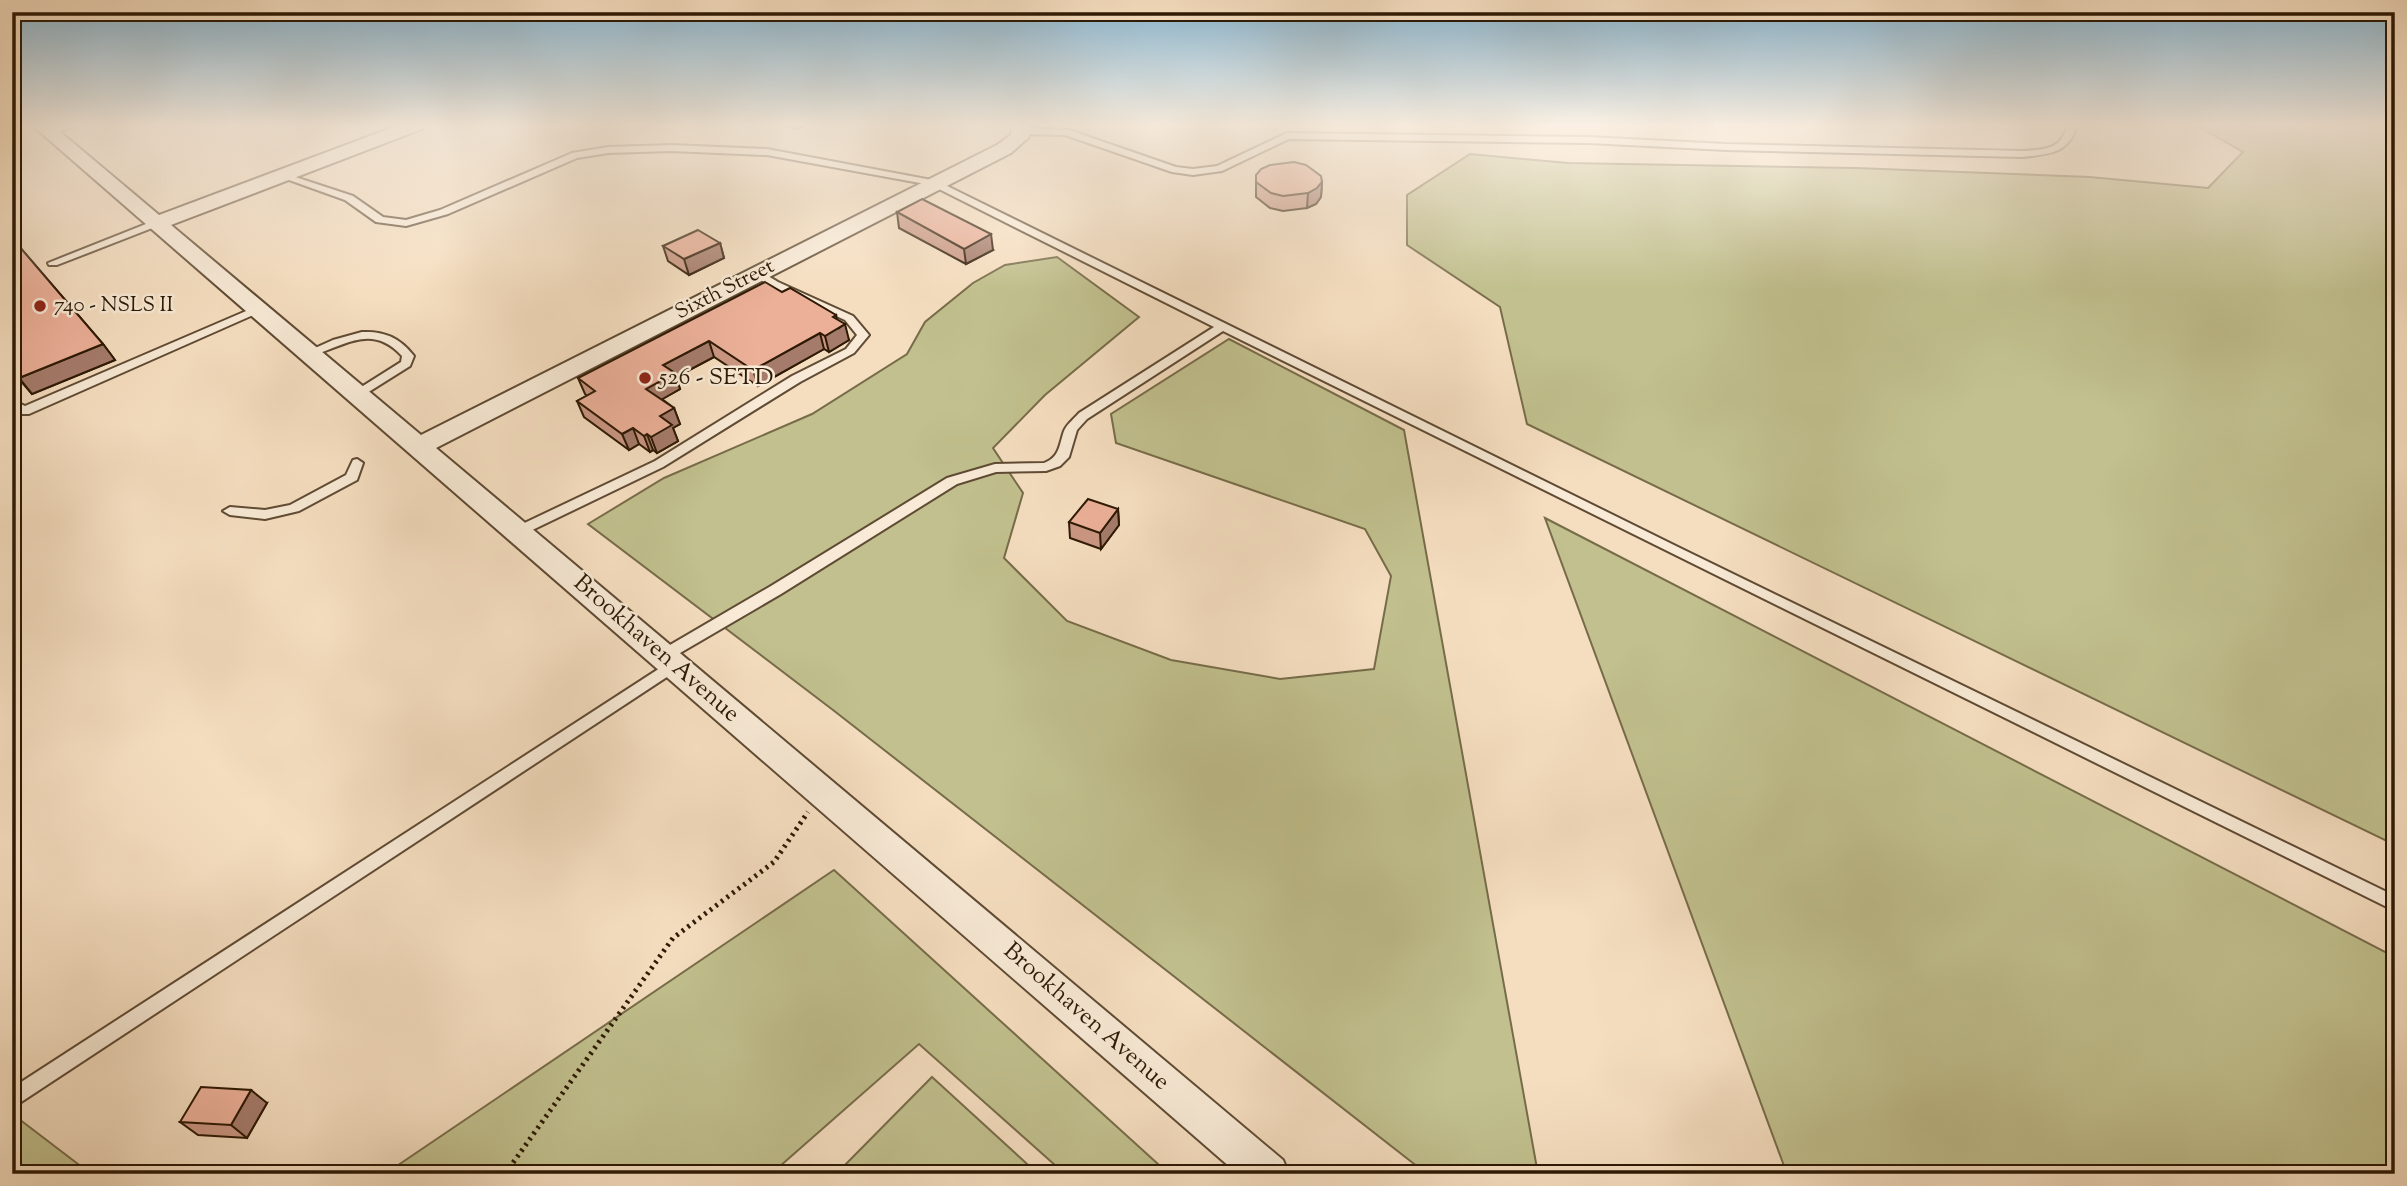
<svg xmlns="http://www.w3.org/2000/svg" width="2407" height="1186" viewBox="0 0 2407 1186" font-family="'Sorts Mill Goudy',serif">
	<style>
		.green { fill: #c1c08e; stroke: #776c49; stroke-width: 2 }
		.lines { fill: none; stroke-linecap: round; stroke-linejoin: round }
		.lane-casing { stroke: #5f4a33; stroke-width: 4 }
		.street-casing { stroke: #5f4a33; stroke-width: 4 }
		.path { stroke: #2d1904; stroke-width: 5; stroke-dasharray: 2.5 4.5; stroke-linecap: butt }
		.lane { fill: #f8ead6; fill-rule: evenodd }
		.street { fill: #f8ead6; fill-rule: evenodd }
		.wall { fill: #cb9784; stroke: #2d1904; stroke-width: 2 }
		.shaded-wall { fill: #a57b6b; stroke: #2d1904; stroke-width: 2 }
		.building { fill: #ecb099; stroke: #2d1904; stroke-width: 2 }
		.poi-dot { fill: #8f2418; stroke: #f8ead6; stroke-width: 2.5 }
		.labels { text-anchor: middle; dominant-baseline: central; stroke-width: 5; stroke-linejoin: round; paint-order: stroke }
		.far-street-label { font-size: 21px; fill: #2d1904; stroke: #f8ead6 }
		.far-poi-label { font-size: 21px; fill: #2d1904; stroke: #f8ead6; text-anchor: start }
		.poi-label { font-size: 24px; fill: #2d1904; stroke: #f8ead6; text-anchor: start }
		.street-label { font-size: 24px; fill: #2d1904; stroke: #f8ead6 }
	</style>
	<rect width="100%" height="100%" fill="#f5dec0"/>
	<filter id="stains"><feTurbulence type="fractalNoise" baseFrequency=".00286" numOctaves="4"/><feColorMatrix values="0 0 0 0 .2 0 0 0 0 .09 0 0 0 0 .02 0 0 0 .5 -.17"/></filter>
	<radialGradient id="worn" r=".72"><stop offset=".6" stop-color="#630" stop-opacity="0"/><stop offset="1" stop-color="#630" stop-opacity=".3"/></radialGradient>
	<g class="green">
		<path d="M2196,125H2395V845L1527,424L1500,307L1407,245V195L1470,154L1568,163L1856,168L2090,177L2208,188L2243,152Z"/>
		<path d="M1057,257L1139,317L1045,395L993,448L1023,493L1004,558L1067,621L1171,660L1280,679L1374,669L1391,576L1365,529L1116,443L1111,414L1229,339L1404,430L1538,1174H1427L833,710L588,524L664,478L812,414L907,354L925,322L973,283L1005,265Z"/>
		<path d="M1545,518L2395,957V1174H1787Z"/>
		<path d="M834,870L1169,1174H1065L919,1044L771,1174H385Z"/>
		<path d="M932,1077L1038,1174H836Z"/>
		<path d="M19,1119L91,1174H12V1124Z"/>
	</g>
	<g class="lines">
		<defs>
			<g id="lane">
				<path d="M65,125H78L50,135L45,132Z"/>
				<path d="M2068,125H2077C2069,154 2049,154 2023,157L1726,150L1589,143L1289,139L1222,171L1193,175L1172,172L1065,135L1022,134L1017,131L1022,128L1069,130L1176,167L1193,169L1217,166L1287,133L1589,137L1726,144L2023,151C2047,149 2060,150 2068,125Z"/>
				<path d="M671,145L767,149L937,181L1678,547L2395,896V911L1223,331L1087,419L1077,430L1069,457L1060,466L1046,471L996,472L957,484L781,594L668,660H658L656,656L658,652L771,586L947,478L995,464L1044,463C1060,457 1059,445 1064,431C1067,424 1074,419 1079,413L1214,327L931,185L767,155L671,151L608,153L577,158L448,214L406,226L376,222L345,200L278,176L286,174L353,196L383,217L406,220L440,210L572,153L608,147Z"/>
				<path d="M156,220L161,223L160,225L57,265H49L48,263Z"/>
				<path d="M758,270L778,282L853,316L869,335L854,353L800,382L663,467L524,534H514L512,531L514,528L655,461L792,376L846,349L857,335L845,320L770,286L754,275V271Z"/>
				<path d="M258,306L262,307V311L29,414H21L12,409V400L25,406Z"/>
				<path d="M362,332C385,331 400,338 414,356L410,366L359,398L353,394L355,391L401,362L402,356C371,323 346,346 310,356L304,353L333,340Z"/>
				<path d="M357,459L363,463L357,480L299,511L265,519L230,515L223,511L230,507L265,510L290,505L346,475L353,460Z"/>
				<path d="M674,659L679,661L681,665L679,669L12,1108V1088Z"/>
			</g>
			<path id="street" d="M32,125H52L159,215L399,125H424L422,129L171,225L421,435L997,145L1011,135L1012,125H1030L1029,137L1011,153L436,448L1283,1160L1289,1174H1238Z"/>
		</defs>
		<use href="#lane" class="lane-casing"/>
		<use href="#street" class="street-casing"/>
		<path class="path" d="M505,1174L673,938L774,862L808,812"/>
		<use href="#lane" class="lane"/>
		<use href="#street" class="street"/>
	</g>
	<g class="wall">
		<path d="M785,125H806L795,129Z"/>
		<path d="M1256,175L1322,182L1321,197L1316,204L1307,208L1283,211L1270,208L1256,197Z"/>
		<path d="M897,212L993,250L966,264L899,228Z"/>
		<path d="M12,238L103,344L115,360L32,394L12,371Z"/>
		<path d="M720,243L724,258L689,275L668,261L663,246Z"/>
		<path d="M782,292L837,320L849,340L829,352L824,349L758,386L714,357L676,377L680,389L662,399L674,408L680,424L673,428L678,441L657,453L653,450L650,452L639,444L629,450L584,417L577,401L587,396L585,394L578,378Z"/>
		<path d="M1118,509L1119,525L1101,549L1070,538L1069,522Z"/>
		<path d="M267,1103L247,1138L198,1135L180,1122Z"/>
	</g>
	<g class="shaded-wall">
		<path d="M794,125H806L795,129Z"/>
		<path d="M1322,182L1321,197L1316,204L1307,208L1308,193Z"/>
		<path d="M991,234L993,250L966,264L964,249Z"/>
		<path d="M720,243L724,258L689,275L684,259Z"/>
		<path d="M836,315L839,328L845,324L849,340L829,352L825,336L833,317Z"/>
		<path d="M820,333L824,349L758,386L753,370Z"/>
		<path d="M709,341L714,357L676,377L680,389L652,405L646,389L663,365Z"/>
		<path d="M103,344L115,360L32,394L19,378Z"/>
		<path d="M674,408L680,424L673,428L678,441L657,453L651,437L660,416Z"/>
		<path d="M633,428L639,444L629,450L622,434Z"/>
		<path d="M647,434L653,450L650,452L644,436Z"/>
		<path d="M1118,509L1119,525L1101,549L1100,533Z"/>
		<path d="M251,1090L267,1103L247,1138L231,1125Z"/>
	</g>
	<g class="building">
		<path d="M1294,162L1306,165L1321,176L1322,182L1317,188L1308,193L1283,196L1271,193L1256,182V175L1261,169L1270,165Z"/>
		<path d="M922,199L991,234L964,249L897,212Z"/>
		<path d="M698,230L720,243L684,259L663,246Z"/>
		<path d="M12,238L103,344L19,378L12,370Z"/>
		<path d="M765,282L782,292L790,288L836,315L833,317L845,324L825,336L820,333L753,370L709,341L663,365L675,373L646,389L674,408L660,416L672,425L651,437L647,434L644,436L633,428L622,434L577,401L595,391L578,378Z"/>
		<path d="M1088,499L1118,509L1100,533L1069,522Z"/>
		<path d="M201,1087L251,1090L231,1125L180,1122Z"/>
	</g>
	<linearGradient id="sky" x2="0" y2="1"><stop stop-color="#89b7d3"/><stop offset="0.43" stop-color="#faf0e3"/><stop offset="1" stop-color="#faf0e3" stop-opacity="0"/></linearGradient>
	<rect width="2407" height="291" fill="url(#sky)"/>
	<g class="poi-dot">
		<circle cx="40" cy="306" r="7"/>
		<circle cx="645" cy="378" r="7"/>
	</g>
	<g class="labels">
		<g class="far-street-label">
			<text transform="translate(725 290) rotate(-27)">Sixth Street</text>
		</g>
		<g class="far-poi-label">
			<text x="54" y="306">740 - NSLS II</text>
		</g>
		<g class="poi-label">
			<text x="659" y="378">526 - SETD</text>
		</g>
		<g class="street-label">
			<text transform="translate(656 649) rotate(41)">Brookhaven Avenue</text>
			<text transform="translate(1086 1017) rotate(41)">Brookhaven Avenue</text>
		</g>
	</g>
	<rect width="2407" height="1186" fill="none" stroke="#f5dec0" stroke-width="42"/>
	<rect x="14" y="14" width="2379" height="1158" fill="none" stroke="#2d1904" stroke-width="3.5"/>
	<rect x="21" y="21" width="2365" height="1144" fill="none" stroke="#2d1904" stroke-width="2"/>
	<rect width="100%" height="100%" filter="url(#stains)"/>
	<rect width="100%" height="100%" fill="url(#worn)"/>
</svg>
